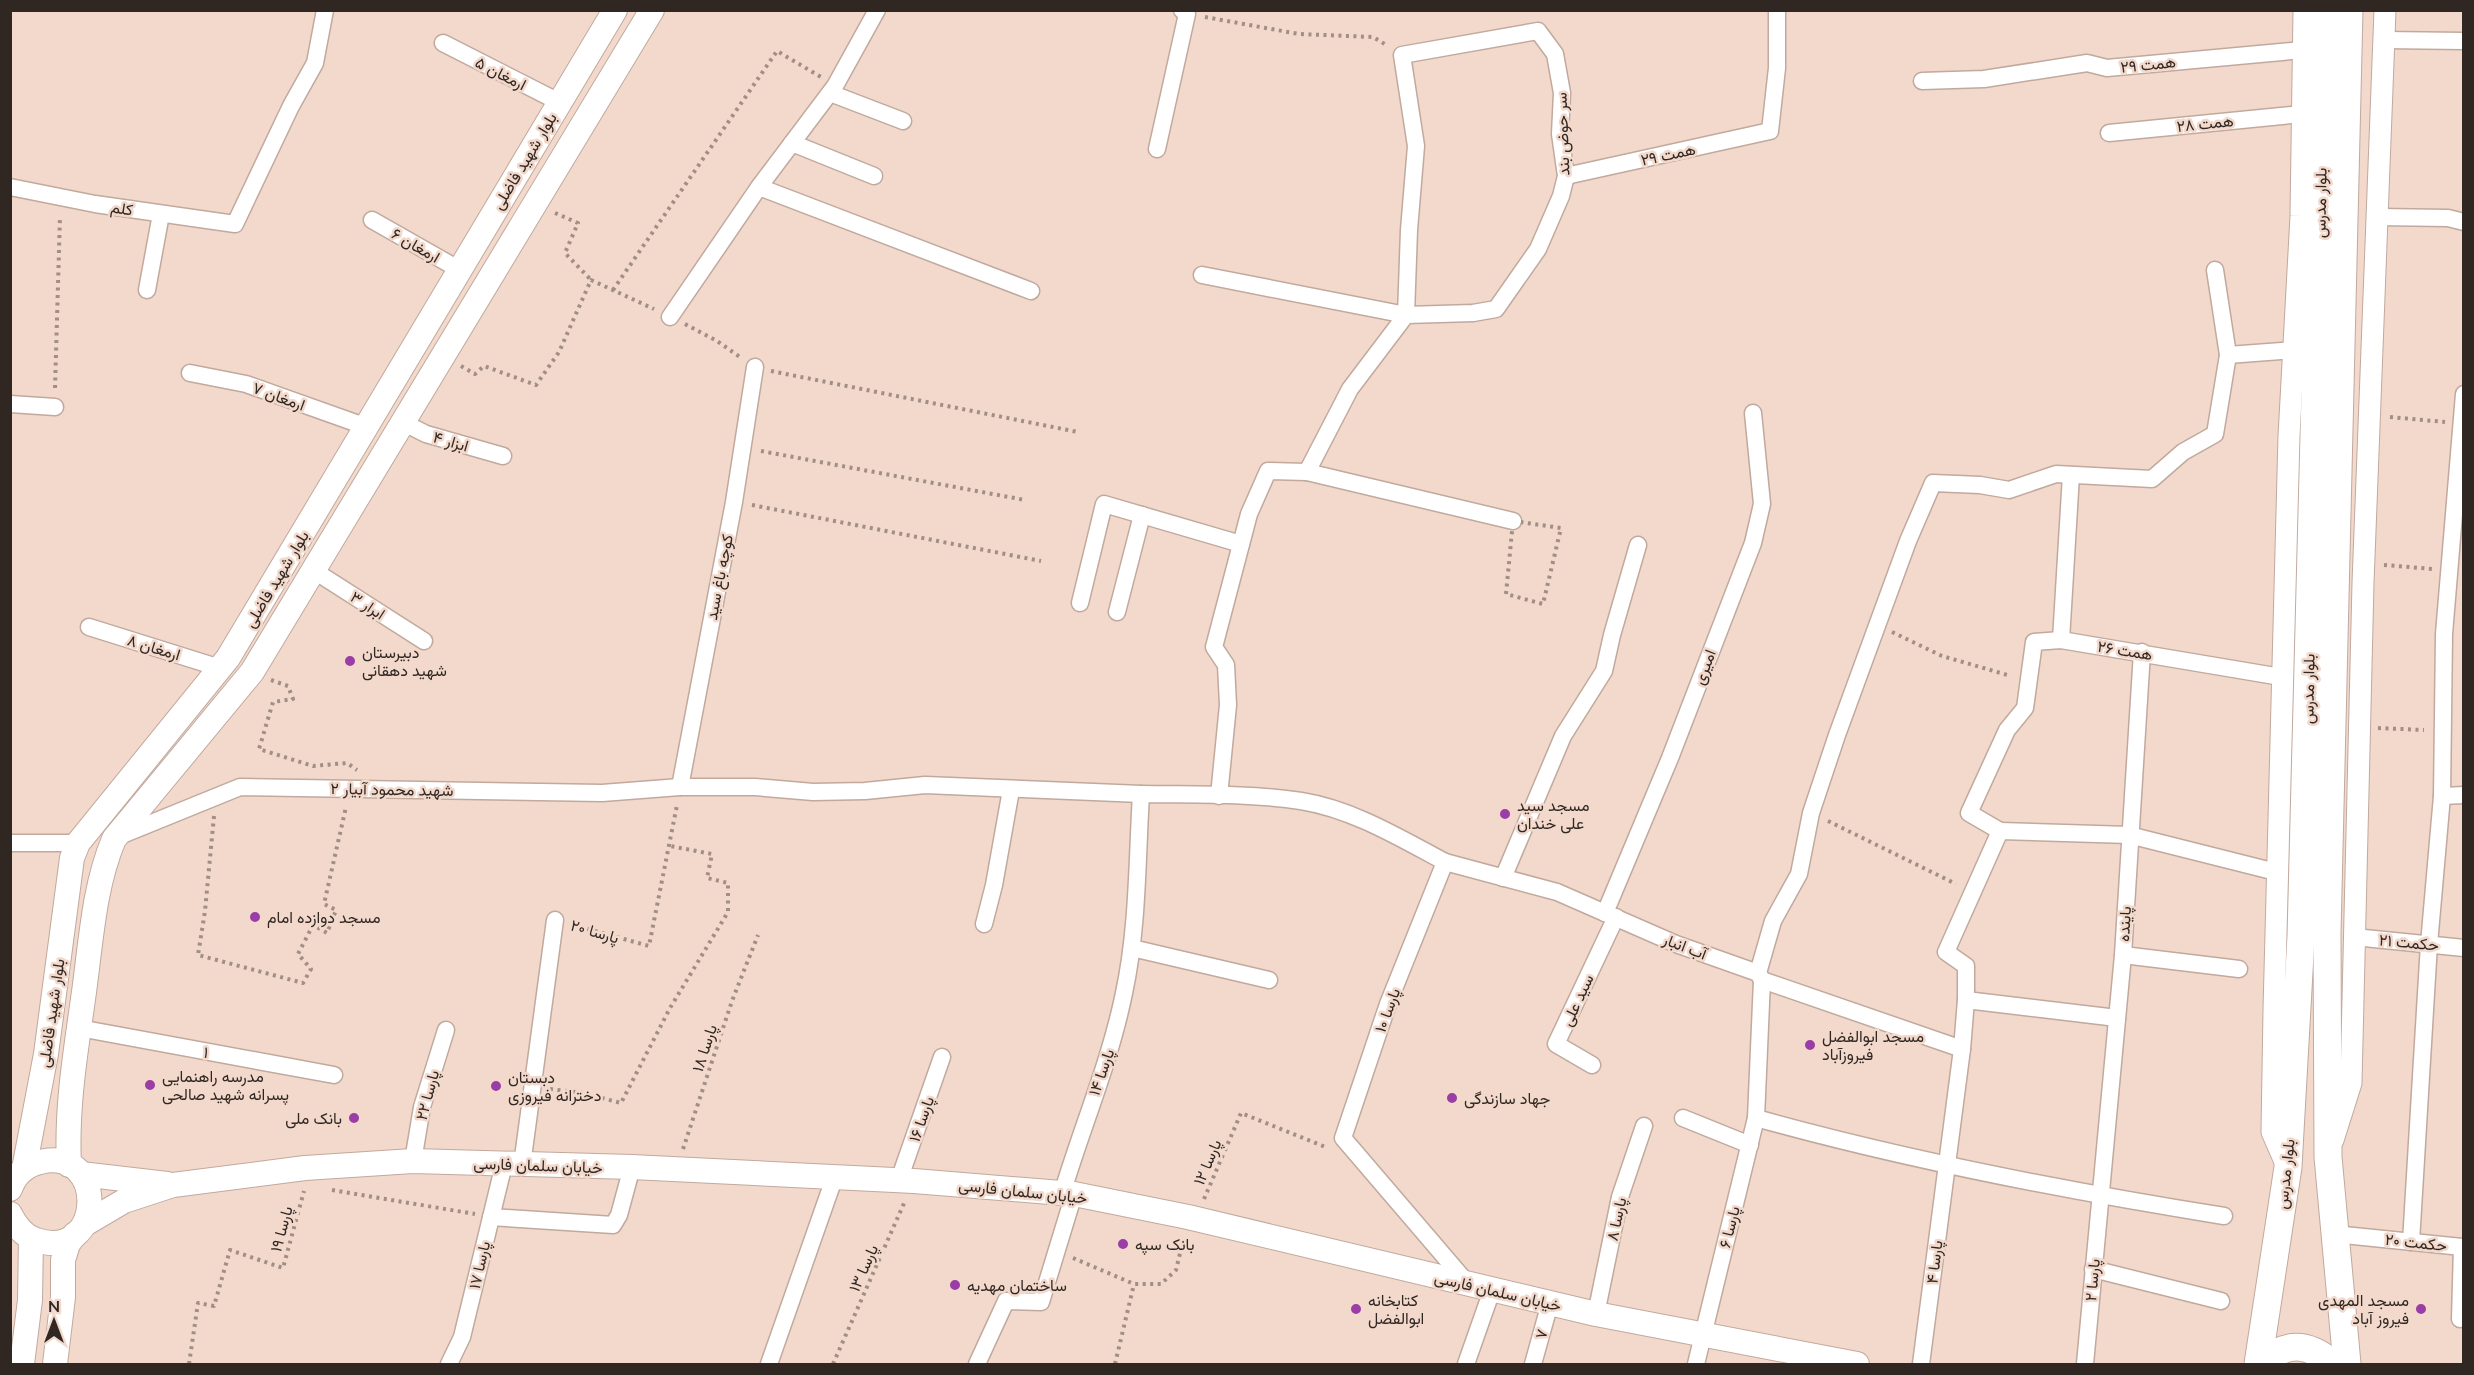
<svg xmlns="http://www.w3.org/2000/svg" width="2474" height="1375" viewBox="0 0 2474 1375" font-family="Mulish,Vazirmatn,sans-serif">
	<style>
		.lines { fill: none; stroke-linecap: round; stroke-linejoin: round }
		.minor-casing { stroke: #c1a99d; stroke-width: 19 }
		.tertiary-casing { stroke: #c1a99d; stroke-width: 23 }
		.secondary-casing { stroke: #c1a99d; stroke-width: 26 }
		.primary-casing { stroke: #c1a99d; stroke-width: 29 }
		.path { stroke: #a18e85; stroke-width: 4; stroke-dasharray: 3 4.5; stroke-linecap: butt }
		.minor { stroke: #fff; stroke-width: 16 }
		.tertiary { stroke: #fff; stroke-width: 21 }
		.secondary { stroke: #fff; stroke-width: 24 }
		.primary { stroke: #fff; stroke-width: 27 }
		.poi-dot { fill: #9a3da7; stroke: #f2d9cc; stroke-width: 2 }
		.labels { text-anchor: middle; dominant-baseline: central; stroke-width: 5; stroke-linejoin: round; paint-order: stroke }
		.street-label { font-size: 16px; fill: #302722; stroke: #f2d9cc }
		.poi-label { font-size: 16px; fill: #302722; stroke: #f2d9cc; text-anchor: start }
	</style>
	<rect width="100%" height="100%" fill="#f2d9cc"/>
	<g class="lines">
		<defs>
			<g id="minor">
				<path d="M2384,40L2464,41"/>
				<path d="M443,43L559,102"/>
				<path d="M1922,81L1984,79L2087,63L2107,68L2303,50"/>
				<path d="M830,93L903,121"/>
				<path d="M2109,133L2302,114"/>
				<path d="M792,143L874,176"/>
				<path d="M1157,149L1187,14L1182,10"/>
				<path d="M1566,176L1770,131L1777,68V10"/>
				<path d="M10,187L95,204L235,224L291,106L315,63L325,10"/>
				<path d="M759,187L1031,291"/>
				<path d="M2378,217L2448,218L2464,222"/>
				<path d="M372,220L460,270"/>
				<path d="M1202,275L1406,315L1409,230L1416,146L1402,55L1538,31L1555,54L1562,93L1560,134L1566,176L1561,196L1538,249L1496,309L1473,313L1406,315L1350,389L1307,472L1268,471L1249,514L1214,647L1226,665L1228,705L1219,796"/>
				<path d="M147,290L161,214"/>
				<path d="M670,317L759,187L835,86L877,10"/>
				<path d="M2228,355L2294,350"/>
				<path d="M190,373L246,384L367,427"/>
				<path d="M10,404L55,407"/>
				<path d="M402,422L426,434L503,456"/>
				<path d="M1307,472L1513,521"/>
				<path d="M313,570L424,641"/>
				<path d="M1080,603L1104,504L1241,544"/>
				<path d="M1117,612L1142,515"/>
				<path d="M89,627L220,668"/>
				<path d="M2061,640L2071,475"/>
				<path d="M680,787L734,502L755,367"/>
				<path d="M2442,796L2464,795"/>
				<path d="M2000,831L1969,813L2007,730L2025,708L2034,642L2061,640L2281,677"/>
				<path d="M117,837L240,787L602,793L680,787H755L813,792L865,791L925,785L1141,794"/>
				<path d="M10,843H78"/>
				<path d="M1503,878L1563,736L1604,671L1612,635L1638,545"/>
				<path d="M1605,913L1670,758L1753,543L1762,504L1753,413"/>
				<path d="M984,924L994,885L1011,790"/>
				<path d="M2354,937L2464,948"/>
				<path d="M1132,948L1269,980"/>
				<path d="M2123,955L2239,969"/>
				<path d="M1758,973L1773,921L1799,874L1811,813L1837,735L1908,541L1933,483L1980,485L2009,490L2056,474L2152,479L2183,452L2215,434L2228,355L2215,270"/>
				<path d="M1762,980L1962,1049L1921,1364"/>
				<path d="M1966,1000V966L1946,952L2000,831L2129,835L2276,872"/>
				<path d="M79,1028L334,1075"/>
				<path d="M1962,1049L1966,1000L2117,1018"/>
				<path d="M1592,1065L1556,1044L1616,917"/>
				<path d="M1683,1118L1750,1145"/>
				<path d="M1756,1118C1910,1161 2067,1191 2224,1216"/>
				<path d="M413,1161L422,1107L446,1030"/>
				<path d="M522,1165L555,920"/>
				<path d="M899,1180L942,1057"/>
				<path d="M1062,1194C1082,1127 1110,1062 1124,993C1138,928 1137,860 1141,794C1194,795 1249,793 1301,801C1352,809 1400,838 1445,862"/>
				<path d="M491,1217L613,1225L619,1215L632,1167"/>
				<path d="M2334,1234L2462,1247L2460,1319"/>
				<path d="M2411,1242L2429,944L2442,796L2444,634L2464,394"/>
				<path d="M2093,1269L2221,1301"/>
				<path d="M1468,1284L1343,1138L1388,1004L1445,862L1557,892L1676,944L1758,973L1762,980"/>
				<path d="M1596,1314L1620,1197L1644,1126"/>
				<path d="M449,1364L462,1337L504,1164"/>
				<path d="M769,1364L835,1176"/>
				<path d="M977,1364L1006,1301L1041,1302L1074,1194"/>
				<path d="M1466,1364L1492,1290"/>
				<path d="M1533,1364L1550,1303"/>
				<path d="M1696,1364L1756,1118L1762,980"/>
				<path d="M2085,1364L2123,955L2142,652"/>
			</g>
			<g id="tertiary">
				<path d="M2333,1140L2351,1083L2363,583L2385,10"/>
				<path d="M2286,1164L2272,1132L2274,1010L2289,436L2301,216L2304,10"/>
			</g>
			<g id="secondary">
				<path d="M69,1165C66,1106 76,1050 84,992C91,941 94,886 114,839L252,672L652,10"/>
				<path d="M24,1169L46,1054L72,858L78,843L228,658L615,10"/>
				<path d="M81,1174L167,1184"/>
				<path d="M10,1189C15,1175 26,1165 40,1162C108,1145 105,1263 36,1240C23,1236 16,1226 10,1214"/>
				<path d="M85,1224L124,1201L173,1185L305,1168L413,1161L632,1167L914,1181L1074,1194L1188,1217L1596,1314L1857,1364"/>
				<path d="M22,1364L30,1300L31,1239"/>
				<path d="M55,1364L63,1297V1260L68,1244L75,1234"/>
			</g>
			<g id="primary">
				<path d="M2258,1364L2288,1167L2301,936L2325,10"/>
				<path d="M2261,1364C2286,1341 2308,1342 2333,1364"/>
				<path d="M2347,1364L2328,1157L2327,933L2349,10"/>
			</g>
		</defs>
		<use href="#minor" class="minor-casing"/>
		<use href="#tertiary" class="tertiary-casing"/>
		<use href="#secondary" class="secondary-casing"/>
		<use href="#primary" class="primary-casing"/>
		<g class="path">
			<path d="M1205,17L1299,34L1373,37L1388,46"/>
			<path d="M555,213L578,223L565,253L591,280"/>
			<path d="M613,290L777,51L821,77"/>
			<path d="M685,324L717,341L740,357"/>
			<path d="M461,366L475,374L484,366L536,385L559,352L591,280L654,309"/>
			<path d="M771,371L1078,432"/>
			<path d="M55,388L60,216"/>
			<path d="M2390,417L2445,422"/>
			<path d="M761,451L1025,500"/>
			<path d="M752,505L1041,561"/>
			<path d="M1513,521L1561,528L1543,604L1506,594Z"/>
			<path d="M2384,565L2433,569"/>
			<path d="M1892,632L1942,656L2011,676"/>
			<path d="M271,680L288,686L293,699L273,702L259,749L313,766L347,763L357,770"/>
			<path d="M2378,728L2424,730"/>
			<path d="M214,816L205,911L198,955L303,983L311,969L298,954L313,925L327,933L336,910L324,904L346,807"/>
			<path d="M1828,821L1956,884"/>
			<path d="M573,925L649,946L677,805"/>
			<path d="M550,1089L583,1093L621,1103L670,1008L728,912V883L707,878L712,854L670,846"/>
			<path d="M683,1149L732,1001L758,935"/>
			<path d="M332,1190L475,1214"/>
			<path d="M1204,1199L1241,1113L1328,1148"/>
			<path d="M1073,1258L1134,1284H1161L1176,1270L1184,1237"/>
			<path d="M189,1364L198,1303L214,1306L230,1250L283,1268L304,1191"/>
			<path d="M833,1364L905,1201"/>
			<path d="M1115,1364L1134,1284"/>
		</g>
		<use href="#minor" class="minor"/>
		<use href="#tertiary" class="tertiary"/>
		<use href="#secondary" class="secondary"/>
		<use href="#primary" class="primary"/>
	</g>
	<g class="poi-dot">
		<circle cx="350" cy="661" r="6"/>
		<circle cx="1505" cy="814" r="6"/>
		<circle cx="255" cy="917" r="6"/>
		<circle cx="1810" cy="1045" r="6"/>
		<circle cx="150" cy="1085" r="6"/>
		<circle cx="496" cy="1086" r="6"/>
		<circle cx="1452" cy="1098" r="6"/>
		<circle cx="354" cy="1118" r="6"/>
		<circle cx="1123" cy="1244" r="6"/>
		<circle cx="955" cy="1285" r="6"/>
		<circle cx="1356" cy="1309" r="6"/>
		<circle cx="2421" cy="1309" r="6"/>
	</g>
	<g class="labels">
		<g class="street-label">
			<text transform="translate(2148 64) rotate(-6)">همت ۲۹</text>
			<text transform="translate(501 73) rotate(27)">ارمغان ۵</text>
			<text transform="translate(2205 123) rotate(-6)">همت ۲۸</text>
			<text transform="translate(1562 134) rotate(-92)">سر حوض بند</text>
			<text transform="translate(1668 154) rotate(-12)">همت ۲۹</text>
			<text transform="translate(524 161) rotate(-59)">بلوار شهید فاضلی</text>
			<text transform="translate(2320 203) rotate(-89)">بلوار مدرس</text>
			<text transform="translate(122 208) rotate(9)">کلم</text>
			<text transform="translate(416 245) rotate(30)">ارمغان ۶</text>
			<text transform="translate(279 396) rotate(20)">ارمغان ۷</text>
			<text transform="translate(451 441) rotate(16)">ابزار ۴</text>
			<text transform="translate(719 577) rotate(-79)">کوچه باغ سید</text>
			<text transform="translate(276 579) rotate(-59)">بلوار شهید فاضلی</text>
			<text transform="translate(368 605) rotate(33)">ابرار ۳</text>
			<text transform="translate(154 647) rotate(17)">ارمغان ۸</text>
			<text transform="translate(2125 650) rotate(9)">همت ۲۶</text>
			<text transform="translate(1704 667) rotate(-69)">امیری</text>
			<text transform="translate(2308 689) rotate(-89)">بلوار مدرس</text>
			<text transform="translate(392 789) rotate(1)">شهید محمود آبیار ۲</text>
			<text transform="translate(2124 924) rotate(-87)">پاینده</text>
			<text transform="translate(595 931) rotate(16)">پارسا ۲۰</text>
			<text transform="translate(2409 942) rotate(5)">حکمت ۲۱</text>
			<text transform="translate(1685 946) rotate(21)">آب انبار</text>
			<text transform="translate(1577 1000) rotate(-65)">سید علی</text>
			<text transform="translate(1387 1010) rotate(-70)">پارسا ۱۰</text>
			<text transform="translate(51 1013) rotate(-82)">بلوار شهید فاضلی</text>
			<text transform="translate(704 1048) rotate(-72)">پارسا ۱۸</text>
			<text transform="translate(206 1052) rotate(10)">۱</text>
			<text transform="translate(1101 1072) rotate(-71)">پارسا ۱۴</text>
			<text transform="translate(427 1095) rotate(-75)">پارسا ۲۲</text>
			<text transform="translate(921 1119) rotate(-71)">پارسا ۱۶</text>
			<text transform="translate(1207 1162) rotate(-67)">پارسا ۱۲</text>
			<text transform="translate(538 1165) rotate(2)">خیابان سلمان فارسی</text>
			<text transform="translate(2285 1174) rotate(-84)">بلوار مدرس</text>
			<text transform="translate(1023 1191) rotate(6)">خیابان سلمان فارسی</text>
			<text transform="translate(1616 1219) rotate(-78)">پارسا ۸</text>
			<text transform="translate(1729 1227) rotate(-76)">پارسا ۶</text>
			<text transform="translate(281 1229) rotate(-75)">پارسا ۱۹</text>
			<text transform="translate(2416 1242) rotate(6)">حکمت ۲۰</text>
			<text transform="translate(1934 1262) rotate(-83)">پارسا ۴</text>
			<text transform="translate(479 1265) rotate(-77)">پارسا ۱۷</text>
			<text transform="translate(863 1268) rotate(-66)">پارسا ۱۳</text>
			<text transform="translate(2092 1280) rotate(-85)">پارسا ۲</text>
			<text transform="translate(1498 1291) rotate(13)">خیابان سلمان فارسی</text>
			<text transform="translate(1541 1334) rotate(-75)">۷</text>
		</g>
		<g class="poi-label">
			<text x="362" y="652">دبیرستان<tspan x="362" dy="18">شهید دهقانی</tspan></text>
			<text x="1517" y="805">مسجد سید<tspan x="1517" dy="18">علی خندان</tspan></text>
			<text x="267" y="917">مسجد دوازده امام</text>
			<text x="1822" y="1036">مسجد ابوالفضل<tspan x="1822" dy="18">فیروزآباد</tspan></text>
			<text x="162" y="1076">مدرسه راهنمایی<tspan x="162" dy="18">پسرانه شهید صالحی</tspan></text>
			<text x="508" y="1077">دبستان<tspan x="508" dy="18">دخترانه فیروزی</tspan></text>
			<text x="1464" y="1098">جهاد سازندگی</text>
			<text x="342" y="1118" text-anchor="end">بانک ملی</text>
			<text x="1135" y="1244">بانک سپه</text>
			<text x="967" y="1285">ساختمان مهدیه</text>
			<text x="1368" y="1300">کتابخانه<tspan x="1368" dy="18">ابوالفضل</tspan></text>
			<text x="2409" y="1300" text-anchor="end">مسجد المهدی<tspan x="2409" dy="18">فیروز آباد</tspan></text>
		</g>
	</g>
	<rect width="2474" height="1375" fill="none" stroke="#302722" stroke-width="24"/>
	<g transform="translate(54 1321)" stroke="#f2d9cc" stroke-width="4.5" paint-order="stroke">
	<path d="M0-4.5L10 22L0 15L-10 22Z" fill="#302722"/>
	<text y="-9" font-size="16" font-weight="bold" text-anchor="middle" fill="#302722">N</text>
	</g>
</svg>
